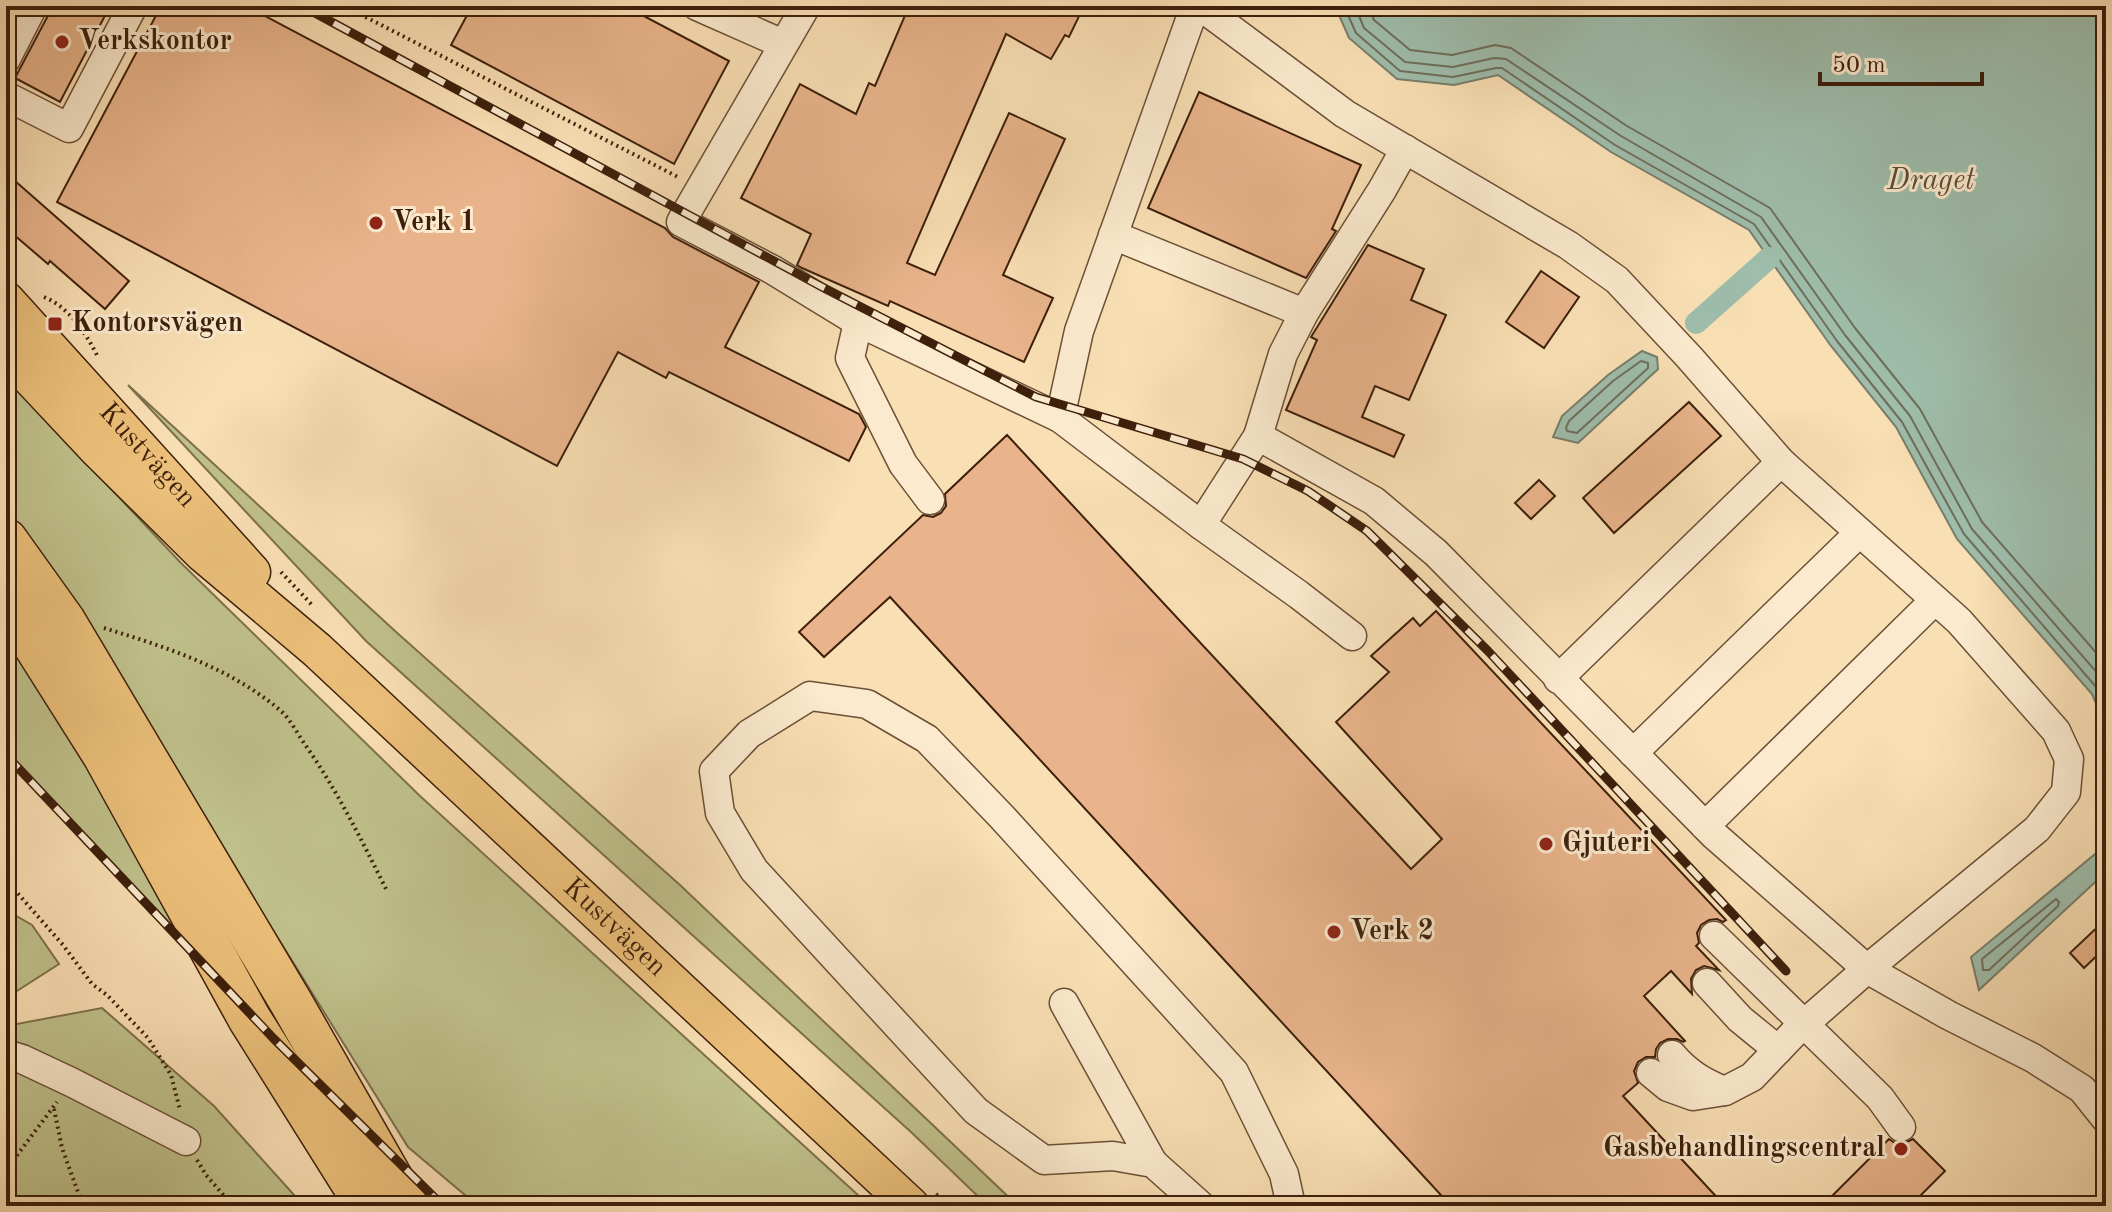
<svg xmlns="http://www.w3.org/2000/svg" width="2112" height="1212" viewBox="0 0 2112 1212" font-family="'Old Standard TT',serif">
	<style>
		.green { fill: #c0c18b; stroke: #7e704b; stroke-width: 2 }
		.water { fill: #9ebdab; stroke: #777e6b; stroke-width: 2 }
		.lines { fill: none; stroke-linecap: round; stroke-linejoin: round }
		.shore { stroke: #6e6e5b; stroke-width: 2 }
		.canal { stroke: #9ebdab; stroke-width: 22 }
		.building { fill: #e9b48b; stroke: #3d1f0b; stroke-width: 2 }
		.minor-casing { stroke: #6c4f35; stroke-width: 31 }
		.major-casing { stroke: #3d1f0b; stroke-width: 39 }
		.highway-casing { stroke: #3d1f0b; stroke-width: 45 }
		.path { stroke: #3d1f0b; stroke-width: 4; stroke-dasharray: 2 4; stroke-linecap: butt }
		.minor { stroke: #fbeace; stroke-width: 28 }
		.major { stroke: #ecc07a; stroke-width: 36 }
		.highway { stroke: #ecc07a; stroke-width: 42 }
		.rail-casing { stroke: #3d1f0b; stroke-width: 9 }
		.rail { stroke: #fbeace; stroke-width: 6; stroke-dasharray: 18; stroke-linecap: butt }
		.poi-dot { fill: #8f2418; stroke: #fbeace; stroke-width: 3 }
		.labels { text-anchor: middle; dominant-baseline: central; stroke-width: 6; stroke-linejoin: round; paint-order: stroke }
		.poi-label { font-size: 28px; font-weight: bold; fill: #3d1f0b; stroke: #fbeace; text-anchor: start }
		.street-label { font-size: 28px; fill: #3d1f0b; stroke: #fbeace }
		.water-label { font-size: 30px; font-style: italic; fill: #5a4e3b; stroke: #fbeace }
	</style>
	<rect width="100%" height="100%" fill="#f9dfb4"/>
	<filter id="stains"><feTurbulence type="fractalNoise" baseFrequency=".0025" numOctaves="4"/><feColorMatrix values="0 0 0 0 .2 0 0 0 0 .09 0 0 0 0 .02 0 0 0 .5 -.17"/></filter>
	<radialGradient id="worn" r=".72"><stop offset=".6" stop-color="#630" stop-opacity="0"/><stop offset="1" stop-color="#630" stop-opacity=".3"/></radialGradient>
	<g class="green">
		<path d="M6,381L12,384L181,563L420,796L870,1206H478L408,1147L268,922L80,615L6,509Z"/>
		<path d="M128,385L395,631L680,885L1018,1206H988L911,1132L366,641Z"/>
		<path d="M6,622L218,983L6,753Z"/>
		<path d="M6,910L32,925L59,964L6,998Z"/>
		<path d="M102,1008L214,1106L304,1206H6V1026Z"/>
	</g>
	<g class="water">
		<path d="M1335,6H2106V726L2092,694L1957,539L1896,427L1831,346L1749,230L1611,152L1498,75L1454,85L1397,79L1349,38Z"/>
		<path d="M1642,351L1657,357L1658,369L1578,443L1553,437L1562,416L1608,375Z"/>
		<path d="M2106,845V872L1979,990L1971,957Z"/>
	</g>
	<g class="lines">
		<g class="shore">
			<path d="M1344,6L1356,33L1400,71L1453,77L1496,68H1502L1615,145L1754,224L1837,341L1902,422L1964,534L2097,688L2106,706"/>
			<path d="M1355,6L1364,28L1405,62L1453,67L1494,58L1506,59L1621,136L1761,217L1845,335L1910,416L1972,529L2106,683"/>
			<path d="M1368,6L1374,20L1410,50L1452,55L1495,45L1511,48L1627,126L1770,208L1855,328L1920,409L1982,522L2106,664"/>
			<path d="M1641,361L1648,363V368L1577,433L1567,431L1566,428L1569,421L1613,381Z"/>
			<path d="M2056,899L2059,902L2058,906L1989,970H1983L1982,959Z"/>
		</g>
		<path class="canal" d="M1696,323L1769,258"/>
	</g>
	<g class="building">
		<path d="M53,6H110L60,102L15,78Z"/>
		<path d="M161,6H246L665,228L673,237L759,282L725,347L859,414L866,427L849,461L669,372L666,378L618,352L557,466L57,202Z"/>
		<path d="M472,6H625L729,61L674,164L451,45Z"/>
		<path d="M909,6H1084L1069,37L1065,35L1051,59L1006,34L907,263L935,275L1009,113L1065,139L1003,275L1053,298L1024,362L890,301L888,306L802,268L797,265L811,234L741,198L800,84L856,114L869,83L875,86Z"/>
		<path d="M1199,92L1361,165L1332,229L1336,231L1306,278L1148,208Z"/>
		<path d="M6,173L129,281L105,309L50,261L48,264L6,228Z"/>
		<path d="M1368,245L1424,269L1411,300L1446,315L1409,400L1375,386L1362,417L1404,435L1394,457L1286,410L1317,340L1311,337Z"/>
		<path d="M1541,271L1579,297L1544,348L1506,322Z"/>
		<path d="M1689,402L1721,436L1614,533L1583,498Z"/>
		<path d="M1007,435L1411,869L1442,839L1336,722L1389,672L1371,656L1413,618L1420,626L1436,611L1726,920L1723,922L1717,919L1709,920L1701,925L1697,933L1699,943L1696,946L1719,970L1704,966L1696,970L1691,979L1692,994L1671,971L1644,996L1685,1041L1683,1042L1677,1039H1668L1660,1043L1656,1049L1655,1057H1646L1638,1062L1634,1071L1638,1083L1623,1096L1725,1206H1451L890,597L824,657L799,632L923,515L933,517L941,513L946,506L945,494Z"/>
		<path d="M1539,480L1555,496L1531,519L1515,503Z"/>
		<path d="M2106,919V947L2084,968L2070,953Z"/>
		<path d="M1889,1139L1895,1143L1902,1144L1913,1139L1945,1171L1910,1206H1822Z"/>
	</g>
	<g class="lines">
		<defs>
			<g id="minor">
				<path d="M697,6L783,44"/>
				<path d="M806,6L681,222L773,270L858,322L1060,418L1201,525L1299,595L1352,636"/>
				<path d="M1200,6L1345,114L1568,245L1617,280L1689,357L1781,462L1959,621L2056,731L2069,759L2066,792L2037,829L1867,969L1795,1032L1752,1077L1725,1091L1693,1096L1668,1087L1651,1073"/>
				<path d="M6,59L33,6"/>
				<path d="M6,96L69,128L133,6"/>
				<path d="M1113,235L1304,313"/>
				<path d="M858,322L850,358L903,464L930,500"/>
				<path d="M1060,418L1079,331L1195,6"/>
				<path d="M1258,436L1283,354L1304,313L1382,190L1405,149"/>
				<path d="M1201,525L1258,436L1374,501L1436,553L1714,835L1867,969L1948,1015L2033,1058L2082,1089L2106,1119"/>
				<path d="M1558,679L1781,462"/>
				<path d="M1633,753L1859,533"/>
				<path d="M1705,826L1935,600"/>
				<path d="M1714,936L1880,1098L1901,1127"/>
				<path d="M1707,983L1740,1019L1778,1050"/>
				<path d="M1064,1003L1153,1163"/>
				<path d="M6,1054L22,1059L71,1082L186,1141"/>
				<path d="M1672,1055C1687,1073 1703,1082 1724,1091"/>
				<path d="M1201,1206L1153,1163L1113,1156L1044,1160L976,1111L754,870L720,813L714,771L749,734L810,696L867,704L927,739L1002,817L1234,1072L1284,1174L1291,1206"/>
			</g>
			<g id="major">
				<path id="s1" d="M6,300L252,572"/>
				<path id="s2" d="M6,352L97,449L202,553L317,650L911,1206"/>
			</g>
			<g id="highway">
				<path d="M6,540L64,621L292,1004L407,1206"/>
				<path d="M6,600L104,755L249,1018L367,1206"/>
			</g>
		</defs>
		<use href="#minor" class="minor-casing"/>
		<use href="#major" class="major-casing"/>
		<use href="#highway" class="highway-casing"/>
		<g class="path">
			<path d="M344,6L680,178"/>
			<path d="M44,297C70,308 85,332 98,357"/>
			<path d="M281,572L313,606"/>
			<path d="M104,628C166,647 231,668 281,711C291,720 298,735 306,746C338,792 362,841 387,891"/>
			<path d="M6,880L63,945L92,984L107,995L148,1038L171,1075L180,1110"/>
			<path d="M54,1109L62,1148L83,1206"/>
			<path d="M197,1160L206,1175L233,1206"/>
			<path d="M6,1170L57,1102"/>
			<path d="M936,1194L949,1206"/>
		</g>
		<use href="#minor" class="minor"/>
		<use href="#major" class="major"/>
		<use href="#highway" class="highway"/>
		<defs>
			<g id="rail">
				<path d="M302,6L824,288L1036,397L1243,459L1308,491L1367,531L1488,651L1786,971"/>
				<path d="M6,755L274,1039L443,1206"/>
			</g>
		</defs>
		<use href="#rail" class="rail-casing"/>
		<use href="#rail" class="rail"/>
	</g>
	<g class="poi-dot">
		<circle cx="62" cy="42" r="8"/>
		<circle cx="376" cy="223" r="8"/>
		<rect x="47" y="316" width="16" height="16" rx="4"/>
		<circle cx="1546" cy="844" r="8"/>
		<circle cx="1334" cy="932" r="8"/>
		<circle cx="1901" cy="1149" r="8"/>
	</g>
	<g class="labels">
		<g class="poi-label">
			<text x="78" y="42">Verkskontor</text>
			<text x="392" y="223">Verk 1</text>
			<text x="71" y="324">Kontorsvägen</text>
			<text x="1562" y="844">Gjuteri</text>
			<text x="1350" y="932">Verk 2</text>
			<text x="1885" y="1149" text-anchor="end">Gasbehandlingscentral</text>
		</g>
		<g class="street-label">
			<text stroke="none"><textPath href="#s1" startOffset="210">Kustvägen</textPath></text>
			<text stroke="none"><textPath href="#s2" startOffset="838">Kustvägen</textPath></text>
		</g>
		<g class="water-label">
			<text x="1931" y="181">Draget</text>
		</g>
	</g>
	<rect width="2112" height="1212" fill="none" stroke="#f9dfb4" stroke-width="32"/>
	<rect x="8" y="8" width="2096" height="1196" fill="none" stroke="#3d1f0b" stroke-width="4"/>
	<rect x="16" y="16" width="2080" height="1180" fill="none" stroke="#3d1f0b" stroke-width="2"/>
	<path d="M1820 72v12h162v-12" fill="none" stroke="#3d1f0b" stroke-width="4"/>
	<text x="1832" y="72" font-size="24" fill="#3d1f0b" stroke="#fbeace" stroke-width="6" paint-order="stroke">50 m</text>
	<rect width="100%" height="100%" filter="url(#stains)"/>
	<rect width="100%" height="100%" fill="url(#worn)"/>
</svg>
